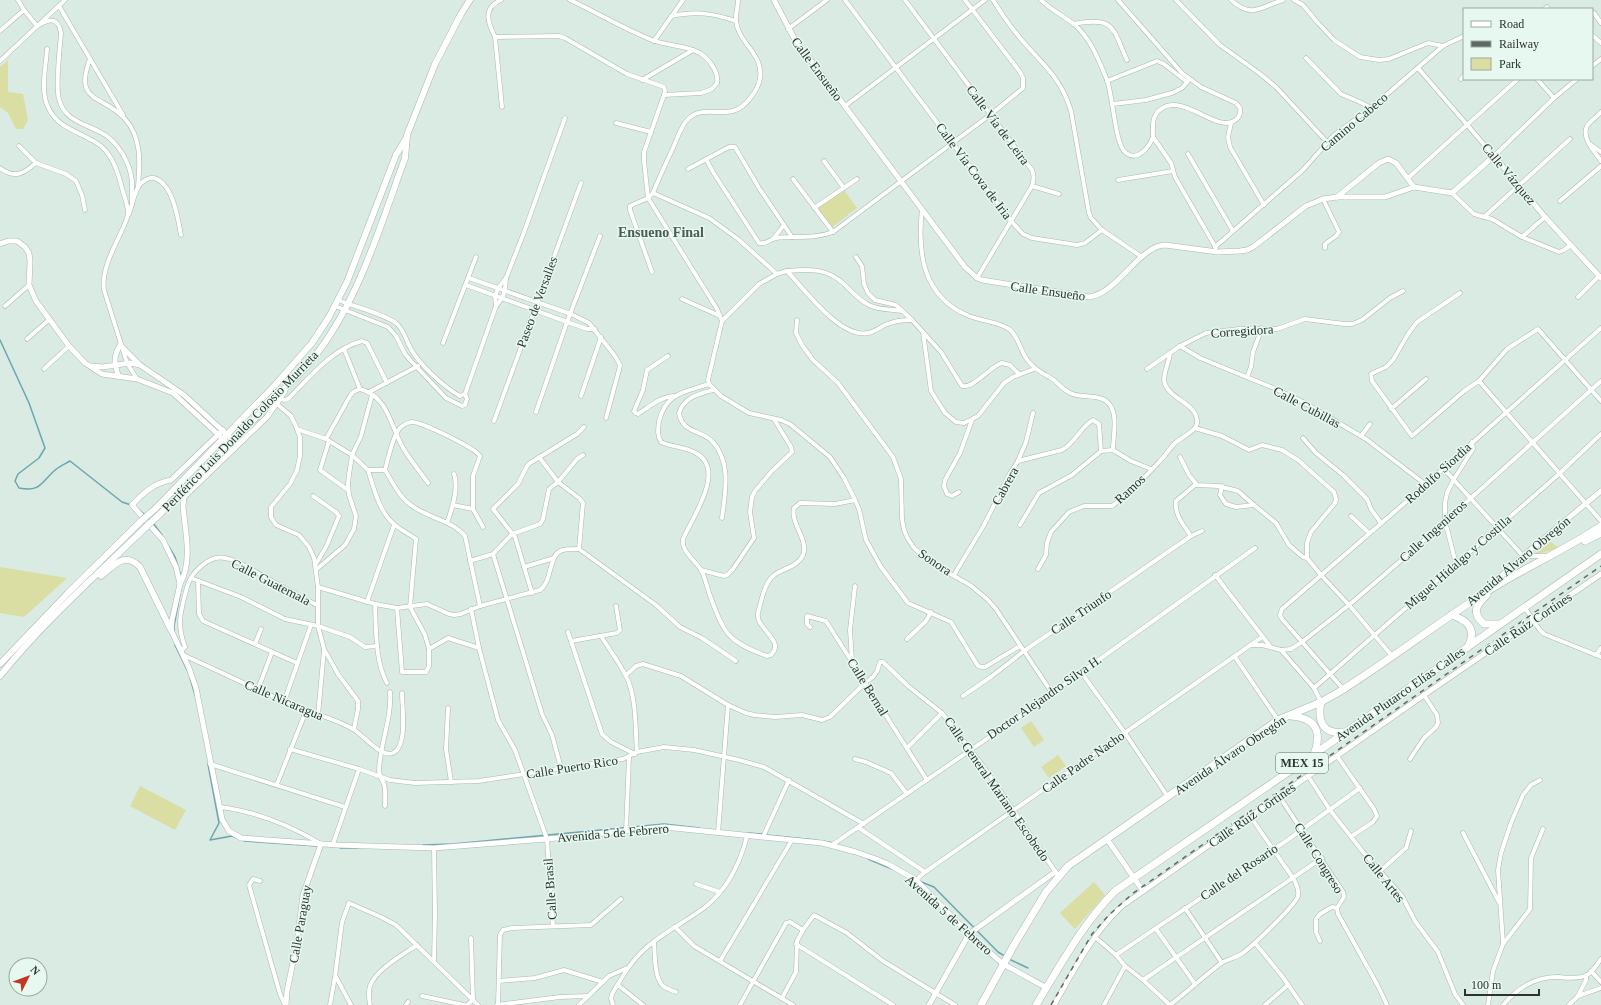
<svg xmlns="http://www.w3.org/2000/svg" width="1601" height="1005" viewBox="0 0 1601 1005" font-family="'Times New Roman',serif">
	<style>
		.green { fill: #dadea3 }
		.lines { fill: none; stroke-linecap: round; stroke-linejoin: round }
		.stream { stroke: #6ba5b3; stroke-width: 1.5 }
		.minor-casing { stroke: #a8b9b0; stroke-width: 5 }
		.tertiary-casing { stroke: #a8b9b0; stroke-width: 6 }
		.primary-casing { stroke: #a8b9b0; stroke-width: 7 }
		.trunk-casing { stroke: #a8b9b0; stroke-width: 8 }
		.minor { stroke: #fff; stroke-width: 4 }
		.tertiary { stroke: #fff; stroke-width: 5 }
		.primary { stroke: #fff; stroke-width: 6 }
		.trunk { stroke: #fff; stroke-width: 7 }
		.rail { stroke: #5e6964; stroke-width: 1.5; stroke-dasharray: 5 5; stroke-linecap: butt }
		.primary-bridge-casing { stroke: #a8b9b0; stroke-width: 7; stroke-linecap: butt }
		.primary-bridge { stroke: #fff; stroke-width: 6 }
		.labels { text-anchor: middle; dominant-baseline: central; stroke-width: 3; stroke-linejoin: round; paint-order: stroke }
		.shield { fill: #e6f8ef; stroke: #646e69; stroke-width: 1 }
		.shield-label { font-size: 12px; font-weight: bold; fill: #2c3330 }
		.street-label { font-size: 13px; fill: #2c3330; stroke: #e6f8ef }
		.neighbourhood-label { font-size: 14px; font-weight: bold; fill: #4c5b53; stroke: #e6f8ef }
	</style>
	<rect width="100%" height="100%" fill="#d9ebe2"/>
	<g class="green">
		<path d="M8,60V92L23,94L28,120L23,129H16L8,113L0,107V67Z"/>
		<path d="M843,189L857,208L831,228L816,208Z"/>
		<path d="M1551,542L1559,548L1533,555Z"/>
		<path d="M0,567L67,578L24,617L0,613Z"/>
		<path d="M1031,721L1044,740L1034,747L1021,728Z"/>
		<path d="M1058,755L1066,766L1049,778L1041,767Z"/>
		<path d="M140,786L186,810L175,830L130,806Z"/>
		<path d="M1094,882L1105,895L1075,929L1060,913Z"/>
	</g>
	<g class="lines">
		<g class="stream">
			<path d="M0,340L29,403L45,448L39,458L18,474L15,481L19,488C40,492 40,484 54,471C58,467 65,464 70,461L122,502L131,505"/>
			<path d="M136,507L145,515"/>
			<path d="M153,523L162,535"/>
			<path d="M169,547L175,557L181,576"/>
			<path d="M174,631V626L180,594"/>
			<path d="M175,645L189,674"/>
			<path d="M190,678L195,695"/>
			<path d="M208,764L219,823L210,840L232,836L237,838"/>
			<path d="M748,833L762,834"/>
			<path d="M766,835L816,840"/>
			<path d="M244,841L318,846"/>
			<path d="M822,841L834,843"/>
			<path d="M423,845L453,844L664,824L699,828"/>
			<path d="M340,848H358"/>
			<path d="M868,859L892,869"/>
			<path d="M919,881L934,887L998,952L1003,955"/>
			<path d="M1011,960L1028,968"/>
		</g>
		<defs>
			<g id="minor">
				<path d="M18,0L24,10L37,26C49,19 58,16 61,33C60,49 55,85 59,99C64,120 83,123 100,132C117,140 130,162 132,181C132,189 132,197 132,205"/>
				<path d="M501,0C482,8 488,23 495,37L559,36L565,38L627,74L664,87L665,91L664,95L644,152V161L648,198L717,309L722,321"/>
				<path d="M570,0C598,13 624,29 652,40C667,46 686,45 700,53C709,59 719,72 717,83L712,89L701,93L664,95"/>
				<path d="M845,0L1011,221L1023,234L1032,238L1077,245L1085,243L1102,230L1142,257"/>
				<path d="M905,0L1032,170C1034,176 1034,179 1032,186L977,278"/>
				<path d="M993,0C1001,13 1010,26 1020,38C1042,64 1061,77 1071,111L1089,213L1091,218L1102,230"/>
				<path d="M1041,0C1051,10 1064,16 1075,25C1091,39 1099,61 1107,80C1113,96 1115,146 1126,153C1138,162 1149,147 1153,137"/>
				<path d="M1118,0L1182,73L1201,87L1236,103L1240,108C1241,114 1239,118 1234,121C1215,132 1184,93 1161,109C1151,116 1153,127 1153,137"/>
				<path d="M1176,0L1220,45L1259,73L1276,87L1327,142"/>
				<path d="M1231,0C1252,19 1260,7 1283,0"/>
				<path d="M1294,0L1303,5L1318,23L1334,40L1360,57L1379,60L1389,59L1428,43L1443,46"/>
				<path d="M59,6L123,115"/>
				<path d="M1545,9L1547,7"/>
				<path d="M1594,13L1601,23"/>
				<path d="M671,16C697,11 711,13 736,21"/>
				<path d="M1073,24C1115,16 1112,27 1127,60"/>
				<path d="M788,29L827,0"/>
				<path d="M0,31L24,10"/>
				<path d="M1592,35L1601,43"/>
				<path d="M495,37L502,107"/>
				<path d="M654,41L683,0"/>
				<path d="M47,49C46,67 40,90 48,107C58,130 83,132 101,146C114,157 119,176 123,192C125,198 128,206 128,213C128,218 124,225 122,230C114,248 101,270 104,290L127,363L137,379"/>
				<path d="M1306,58L1341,94L1362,103L1371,108"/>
				<path d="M90,59C73,104 103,94 125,119C142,138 140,163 138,187"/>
				<path d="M0,61L65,0"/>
				<path d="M1592,66L1601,59"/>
				<path d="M1418,68L1494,156L1554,98L1577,79"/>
				<path d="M1461,79L1464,75"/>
				<path d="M1537,79L1554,98"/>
				<path d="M642,80L693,50"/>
				<path d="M1107,81L1157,61L1164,64L1187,82"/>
				<path d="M1113,104L1146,100L1172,93L1182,88L1188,81"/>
				<path d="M845,106L985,0"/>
				<path d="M1601,112C1597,117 1590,121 1587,126C1581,137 1595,153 1601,161"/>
				<path d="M616,123L651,132"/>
				<path d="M1231,123L1228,137L1230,147L1264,205"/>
				<path d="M1153,137L1171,163L1175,177L1216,248"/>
				<path d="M1590,144L1601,152"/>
				<path d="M19,146L36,163L66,174L76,181L82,195L85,210"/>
				<path d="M1188,154L1233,231"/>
				<path d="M706,159L713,172L759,243C766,245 770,239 776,238C795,236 815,239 833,232L990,115L1023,88V78L1020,72L965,0"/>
				<path d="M824,161L844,188"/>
				<path d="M0,168C15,179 23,174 36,163"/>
				<path d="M688,169L729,147H735L759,188L792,237"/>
				<path d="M1408,178L1518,79"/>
				<path d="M793,179L833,232"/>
				<path d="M1118,180L1173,171"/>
				<path d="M1032,186L1059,194"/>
				<path d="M653,193L709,218L738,239L777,274L787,271C805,290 841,339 868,333C874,332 879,328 885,325C893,321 902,320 912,320"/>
				<path d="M1452,193L1474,214L1492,219L1522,237L1559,252L1564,250L1571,245"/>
				<path d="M1323,199L1339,232L1336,236L1325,244V248"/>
				<path d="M1560,201L1601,166"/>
				<path d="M814,208L857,179"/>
				<path d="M922,209C917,254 923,297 969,316C982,321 998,322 1009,329C1018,335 1020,350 1026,358C1033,369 1043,373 1054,380C1059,385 1064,390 1070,393C1082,399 1102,393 1110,405C1118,416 1113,437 1113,450"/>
				<path d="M129,214C132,205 134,195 138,187C141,182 148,177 154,178C173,183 178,219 181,235"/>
				<path d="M1484,217L1570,139"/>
				<path d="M1522,237L1545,217"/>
				<path d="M773,239L784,225"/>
				<path d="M1215,247L1303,170L1334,135L1371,108L1443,46L1464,36"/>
				<path d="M856,257L862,266L864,284L868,293L875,300L896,305L912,320L941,352L962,386C974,389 990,366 1002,363L1010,365L1019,374"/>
				<path d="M787,271C809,269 828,268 845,285C852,292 859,300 869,305C878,310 891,309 902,311"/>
				<path d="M652,272L630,210V206L648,198L653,193C659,178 666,163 673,148C677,139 681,126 688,119C707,101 731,126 751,97C755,92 759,85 760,78C764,54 738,43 736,21C735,15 738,7 738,0"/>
				<path d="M469,278L571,314L589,323L615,356L620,365L619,370L606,418"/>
				<path d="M466,285L567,322L587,329H595"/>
				<path d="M1460,293L1417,322L1408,334L1393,360L1386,367L1371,374L1372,381L1412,436L1464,391L1479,381L1507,349L1538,329L1601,401"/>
				<path d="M1578,297L1599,276"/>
				<path d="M682,299L720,316"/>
				<path d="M338,300C355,307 382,313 396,323C404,329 406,341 411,349C419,364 445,388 460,396L465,394"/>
				<path d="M5,306L29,285"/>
				<path d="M335,306L388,327L396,336L405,354L411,361L446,398L462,406L465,405L467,399L465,394L496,306L495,296L498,288L506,278L523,235L565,118"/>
				<path d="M496,306C505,296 505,291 506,278"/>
				<path d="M797,320L796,333L802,345L813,360L838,383L893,457L901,479L902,519L904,530L908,539L914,548L931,563L970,585L987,599L996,609L1052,693"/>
				<path d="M923,332L931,391L945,413L956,422L964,423L978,416L1004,383L1013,377L1034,369"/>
				<path d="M27,339L50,319"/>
				<path d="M443,343L476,257"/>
				<path d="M1180,346L1200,358L1276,389L1303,402L1366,439L1425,484"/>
				<path d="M344,349L360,389"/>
				<path d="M668,356L647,370L643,390L634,411L636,413L638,414C650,406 660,397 674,396"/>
				<path d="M44,369L69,346"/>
				<path d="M1147,369L1180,346L1206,333L1239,329H1277L1305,319L1344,324H1352L1362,320L1390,298L1403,291"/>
				<path d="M1247,377L1251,367L1253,352L1262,328"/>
				<path d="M1479,381L1601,521"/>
				<path d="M709,384C684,392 666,393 659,421C658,429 657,436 661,442C672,447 684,447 694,452C728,468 693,516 683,539C681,552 695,560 701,570C705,577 707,586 709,593C724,633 726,641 767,656L771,655C786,640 755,629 758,613C761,602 764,584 773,576C782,568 797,568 803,555C809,540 790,523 794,508L800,503H803L835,504L855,500"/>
				<path d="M709,384L721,396L749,413L781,420L790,424L830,457L844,478L855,500L859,509L866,540L881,567L908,603L951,622L978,666L982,667H985L1020,646"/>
				<path d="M709,384L708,380L722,321L759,284L777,274"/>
				<path d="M360,389C387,396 390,423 401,444C408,458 419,470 428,483"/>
				<path d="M713,390C699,394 684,397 679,413C682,433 701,430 712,441C732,462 725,493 722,518"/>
				<path d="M369,392L418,366"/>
				<path d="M581,396L601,337"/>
				<path d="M280,399L285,400L288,399C309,378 332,349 362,341L367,343L387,383"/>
				<path d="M277,404L291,416L295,424L300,437V456L297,470L290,484L271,507V517L276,525L299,535L309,547L314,558L318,587V626L324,649L338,674L358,701V709L354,729"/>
				<path d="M1391,409L1426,379"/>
				<path d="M536,412L567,322L600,236"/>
				<path d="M494,421L581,183"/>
				<path d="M1195,428L1222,436L1249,450L1262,445L1282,450L1298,460L1334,492L1336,499L1335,503L1311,532L1307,543V558L1321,575L1349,605L1392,656"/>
				<path d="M297,429L326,439L352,455L368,470H385"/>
				<path d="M1361,436L1370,424"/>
				<path d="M1303,438L1316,453L1343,475L1367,499L1371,509L1381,523"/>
				<path d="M326,439L350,396L353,392L360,389"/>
				<path d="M329,441L320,470L348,490"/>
				<path d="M1101,451L1113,450L1131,461L1151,469"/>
				<path d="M539,457L558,482L579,498L583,503L579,549"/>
				<path d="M1180,457L1189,475L1197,485L1218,486L1238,491L1254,505"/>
				<path d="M1018,461L1026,442L1033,413"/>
				<path d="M1443,468L1523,556H1548"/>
				<path d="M368,470C374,489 379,512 395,525C401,530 409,534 416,539L410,607L425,635L429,649V666L426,672H402L397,608"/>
				<path d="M385,470C388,459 393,434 401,427C405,424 408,422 412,422C422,422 475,448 480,456L473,476V509L483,527"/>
				<path d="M385,470C392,481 399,497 411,505C427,518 452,520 465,536L480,606"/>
				<path d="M1222,486L1220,495L1226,504L1236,507L1254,505L1276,523L1289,545L1303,557L1307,558"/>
				<path d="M959,492L952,496L947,494L944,486L945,480L960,453L972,420"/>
				<path d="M313,496L336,512L339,516L326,547L316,564"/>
				<path d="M453,505L473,509"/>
				<path d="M1351,516L1369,533"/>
				<path d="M447,523C452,509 459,488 454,474"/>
				<path d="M1020,525L1039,493L1072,475L1101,451"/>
				<path d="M1191,536C1184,525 1174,515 1176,501L1196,484"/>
				<path d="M579,549L656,605L680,627L702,638L736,661"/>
				<path d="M493,554L542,714L552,735L561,768"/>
				<path d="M470,561L493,554L512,534L540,524L543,519L549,489L558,482L577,459L583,455"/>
				<path d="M1456,564L1445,521V503L1447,493L1454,479L1473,449L1472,442"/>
				<path d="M524,567L554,558"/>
				<path d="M317,569L345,545L354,529L356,516L349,495L348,484L349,475L352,455L361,436L372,395"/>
				<path d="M1038,569L1046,555L1047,543L1051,532L1069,512L1084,506H1112C1129,494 1145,477 1159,462C1165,456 1169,449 1175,443C1182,437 1199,430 1197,420C1195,402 1166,398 1164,380C1164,372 1169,362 1170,353"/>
				<path d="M701,570L724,576L727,575L733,569L754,538L750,512L752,497L755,491L772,471L792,452L791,447L774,419"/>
				<path d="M954,575L984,525L1009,475L1018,461L1062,450C1075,443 1082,425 1093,420L1099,424L1101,451"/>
				<path d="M1215,575L1270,646"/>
				<path d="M191,578L241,597L285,619L318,626L350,637L365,647L377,646"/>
				<path d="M198,581L199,614L203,621L297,663"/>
				<path d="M318,587L375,604L397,608L427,604L449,614L454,615L461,614L480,606L540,590C553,581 548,553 563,550C568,549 574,549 579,549"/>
				<path d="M532,593L515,537L493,509L518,484L527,466L530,463L577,434L584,427"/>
				<path d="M367,602L394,525"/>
				<path d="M375,604C376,628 375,662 387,683"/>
				<path d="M1525,608L1539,629L1544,634L1601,657"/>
				<path d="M471,609L479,648L498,720L515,750L547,839L553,926"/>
				<path d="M810,627L807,624V616L826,621L927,780"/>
				<path d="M568,632L602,734L611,742L635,754"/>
				<path d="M601,636C609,649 619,662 626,676C637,698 635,728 637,752"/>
				<path d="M907,639L926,621L931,612"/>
				<path d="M571,641L617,633L620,630L616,606"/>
				<path d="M255,644L261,629"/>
				<path d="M1252,645H1262L1281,650L1291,649L1302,642L1349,605L1412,551L1601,381"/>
				<path d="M429,649L448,638L479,648"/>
				<path d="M1281,650L1314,688L1321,702"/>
				<path d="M181,651L185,647C176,623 181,611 187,587C191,573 209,554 225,558C238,560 252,570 263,576C281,586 299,596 317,605"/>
				<path d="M183,655C217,670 251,687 285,702C307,712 332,717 353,729C362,734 381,758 393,753C408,746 402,707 402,693"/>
				<path d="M1596,655L1601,648"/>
				<path d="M1235,657L1278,720"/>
				<path d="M852,661L850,630L855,586"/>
				<path d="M1081,672L1125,733L1168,797"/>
				<path d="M626,675L636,666L643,664L681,676L728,705L746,713L754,715L775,717L802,715L822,720L830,717L865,683L873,677L877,671L880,662H883L908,686L942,713L983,766L1057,874"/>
				<path d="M1314,688L1559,474L1601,434"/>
				<path d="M258,689L272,652"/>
				<path d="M1344,690L1282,619L1280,615L1282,609L1407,501L1601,328"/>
				<path d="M963,696L992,676L1024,651L1191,536L1202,531"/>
				<path d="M284,702L311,625"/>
				<path d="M448,708L446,749L451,782"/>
				<path d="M318,715L324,650"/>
				<path d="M907,748L942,713"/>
				<path d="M290,749L359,769L390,780L415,783L479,781L623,759L637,752L664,747L694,750L739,760L764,767L864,824"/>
				<path d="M1337,756L1374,809L1377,816L1373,822L1352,836"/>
				<path d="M855,759L866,762L891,773L907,794"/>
				<path d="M1410,759L1424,738L1436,727L1438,723L1437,715L1424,695"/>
				<path d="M210,764L345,807"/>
				<path d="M1308,776L1330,810L1363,852L1402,896L1415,921L1438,952L1455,994L1463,1005"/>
				<path d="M277,784L306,711"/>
				<path d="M1279,796L1343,892L1344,897L1337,908L1338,914L1378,986L1387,1005"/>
				<path d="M385,806C385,800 386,791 384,784C382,779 379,776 379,770C380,744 392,718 390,692"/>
				<path d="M220,807C254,811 292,826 321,844"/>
				<path d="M859,828L925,872"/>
				<path d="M626,831L629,757"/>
				<path d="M718,833L728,705"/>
				<path d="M1463,833L1499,902"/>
				<path d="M763,837L789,780"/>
				<path d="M333,844L359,769"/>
				<path d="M832,845L1023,714L1255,548"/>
				<path d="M1379,872L1406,848L1411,831"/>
				<path d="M916,880L925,872L1262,637"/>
				<path d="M260,881L253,879L249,885L280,994L285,1005"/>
				<path d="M696,884L720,892"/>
				<path d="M1185,908L1222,963"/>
				<path d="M675,927L694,946L793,1005"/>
				<path d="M1156,929L1195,984"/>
				<path d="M1095,937L1116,955L1125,966L1143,980L1170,1005"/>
				<path d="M1320,941L1316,932V919L1320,914L1332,907L1337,908"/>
				<path d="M654,942C655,953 654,976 662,985C666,989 672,990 676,992"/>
				<path d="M1255,943L1282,976L1302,1005"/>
				<path d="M1503,943L1498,870L1501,853L1511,823L1523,795L1531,785L1540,780"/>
				<path d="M796,944L893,1005"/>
				<path d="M1116,955L1286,841L1360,788"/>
				<path d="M434,961L435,915L434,848"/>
				<path d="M720,961L792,840"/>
				<path d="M1591,971L1601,982"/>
				<path d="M336,977L351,1005"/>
				<path d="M1143,980L1322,858"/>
				<path d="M499,981L535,978L564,970L603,982"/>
				<path d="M618,985L643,1005"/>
				<path d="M422,996L464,1005"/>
				<path d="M1578,996L1586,980V975"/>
				<path d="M782,998L796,972L797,941L803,930L814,915L847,933L883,961L955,1005"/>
				<path d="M330,1005L335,977L342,922L349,903L381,917L396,925L478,1005"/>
				<path d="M370,1005C369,999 368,992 370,986C375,970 404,954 417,945"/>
				<path d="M406,1005L408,1002"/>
				<path d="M467,1005L473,1000L471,938"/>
				<path d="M497,1005L560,997L588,996"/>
				<path d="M498,1005L500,935L503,930L512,928L591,925L621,899"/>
				<path d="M579,1005L609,976L627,968"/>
				<path d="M613,1005L611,998L612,994C622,977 631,961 646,948C664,932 685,922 704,908C727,890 740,864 747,836"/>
				<path d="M740,1005L786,923L790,922L803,930"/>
				<path d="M1104,1005L1125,966"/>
				<path d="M1170,1005C1187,992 1203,977 1220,964C1227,959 1236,958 1243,953C1252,946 1295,906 1298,896C1299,890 1296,883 1293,878L1250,816"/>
				<path d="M1265,1005L1288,985"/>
				<path d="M1488,1005L1493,971L1503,944L1530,909L1531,858L1543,829"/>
				<path d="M1503,1005C1518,988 1535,976 1559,977C1567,978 1579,979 1587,975C1593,972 1597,964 1601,959"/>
				<path d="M1569,1005L1578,996L1601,988"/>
			</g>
			<g id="tertiary">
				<path d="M774,0L794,38L965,267L977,278L982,280L1089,297C1117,294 1139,246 1165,245L1218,252L1240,251L1247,250L1253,247L1306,206L1323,199L1337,197H1385L1414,187L1452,193L1494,156L1545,217L1601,278"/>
				<path d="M1337,197L1379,163L1388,159L1396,163L1414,187"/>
				<path d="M0,244L8,241H17L25,247L29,253L30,261L29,285L36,301L69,346L85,363L102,374L137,379L173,393L234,449"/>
				<path d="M91,366L103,367L130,363L140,365L184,395L236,443"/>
				<path d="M119,377C114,365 113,357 120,345L139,364"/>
				<path d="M223,430L171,480C154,483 143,493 132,505L163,540L176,567L180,584L172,620L171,630L189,668L196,688L222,819L229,831L241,838L337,845L434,848L547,839L664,827L822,843L856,852L876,859L888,864L916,880L969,934L1003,964L1047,988"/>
				<path d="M180,584C193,561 185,531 183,506L184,497L267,417L285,391"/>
				<path d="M1487,589L1523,556L1601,491"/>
				<path d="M1107,839L1143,891"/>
				<path d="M286,1005L287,991L297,943L303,895L321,844"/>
				<path d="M929,1005L969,934L1055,872"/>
				<path d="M1054,1005C1074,970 1092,934 1122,906L1424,695L1601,574"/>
			</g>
			<g id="primary">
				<path d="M155,509L276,384L312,343L329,317L347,282L396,155L405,140"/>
				<path d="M160,514L305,368C356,311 379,229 405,158L407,135L435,64L461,14L470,0"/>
				<path d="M101,576C115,565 124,551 140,567L171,630"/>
				<path d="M0,664L68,593L141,521"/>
				<path d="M0,676C43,622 97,575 147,526"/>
			</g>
			<g id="trunk">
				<path d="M1585,541L1601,533"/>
				<path d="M1487,595C1476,605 1471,613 1484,624H1500"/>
				<path d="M1451,615C1468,620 1477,629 1468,647"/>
				<path d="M1321,702C1317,721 1323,735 1344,732"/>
				<path d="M1291,716C1317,718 1322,732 1314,755"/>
				<path d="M981,1005L1014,945L1046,892L1068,866L1278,720L1321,702L1339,692C1387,662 1432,627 1480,596C1519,570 1562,552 1601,526"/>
				<path d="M1036,1005C1061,964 1081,926 1115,891L1313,755L1601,554"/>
			</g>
		</defs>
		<use href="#minor" class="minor-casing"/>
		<use href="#tertiary" class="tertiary-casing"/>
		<use href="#primary" class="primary-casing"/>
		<use href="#trunk" class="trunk-casing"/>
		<use href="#minor" class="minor"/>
		<use href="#tertiary" class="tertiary"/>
		<use href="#primary" class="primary"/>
		<use href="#trunk" class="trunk"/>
		<path class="rail" d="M1051,1005L1092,934L1109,915L1132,894L1601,566"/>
		<defs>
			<g id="primary-bridge">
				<path d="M141,521L155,509"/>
				<path d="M147,526L160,514"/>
			</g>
		</defs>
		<use href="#primary-bridge" class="primary-bridge-casing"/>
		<use href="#primary-bridge" class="primary-bridge"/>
	</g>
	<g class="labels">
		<rect class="shield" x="1276" y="753" width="52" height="20" rx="3"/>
		<g class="shield-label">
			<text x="1302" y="763">MEX 15</text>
		</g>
		<g class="street-label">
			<text transform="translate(817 69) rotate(53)">Calle Ensueño</text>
			<text transform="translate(1354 122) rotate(-40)">Camino Cabeco</text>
			<text transform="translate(998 125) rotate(53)">Calle Vía de Leira</text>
			<text transform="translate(974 171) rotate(53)">Calle Vía Cova de Iria</text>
			<text transform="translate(1509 174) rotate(50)">Calle Vázquez</text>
			<text transform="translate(1048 291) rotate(8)">Calle Ensueño</text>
			<text transform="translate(537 302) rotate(-70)">Paseo de Versalles</text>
			<text transform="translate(1242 331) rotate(-4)">Corregidora</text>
			<text transform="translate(1307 407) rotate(28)">Calle Cubillas</text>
			<text transform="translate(240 431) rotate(-46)">Periférico Luis Donaldo Colosio Murrieta</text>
			<text transform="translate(1438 473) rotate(-42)">Rodolfo Siordia</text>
			<text transform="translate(1005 486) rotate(-61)">Cabrera</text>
			<text transform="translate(1130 489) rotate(-43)">Ramos</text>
			<text transform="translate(1433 531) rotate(-42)">Calle Ingenieros</text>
			<text transform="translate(1518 561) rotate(-40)">Avenida Álvaro Obregón</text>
			<text transform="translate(935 562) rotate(34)">Sonora</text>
			<text transform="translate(1458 562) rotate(-41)">Miguel Hidalgo y Costilla</text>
			<text transform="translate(271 582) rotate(27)">Calle Guatemala</text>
			<text transform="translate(1081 612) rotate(-34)">Calle Triunfo</text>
			<text transform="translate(1528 624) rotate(-34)">Calle Ruíz Cortines</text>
			<text transform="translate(868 687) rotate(58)">Calle Bernal</text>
			<text transform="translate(1400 694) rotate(-35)">Avenida Plutarco Elías Calles</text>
			<text transform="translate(1044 697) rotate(-35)">Doctor Alejandro Silva H.</text>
			<text transform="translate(284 700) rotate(23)">Calle Nicaragua</text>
			<text transform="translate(1230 755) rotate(-34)">Avenida Álvaro Obregón</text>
			<text transform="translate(1083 762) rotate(-35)">Calle Padre Nacho</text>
			<text transform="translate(572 767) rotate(-9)">Calle Puerto Rico</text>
			<text transform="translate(997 789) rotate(55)">Calle General Mariano Escobedo</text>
			<text transform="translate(1252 815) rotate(-35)">Calle Ruíz Cortines</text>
			<text transform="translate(613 833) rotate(-5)">Avenida 5 de Febrero</text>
			<text transform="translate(1319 858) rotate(58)">Calle Congreso</text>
			<text transform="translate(1239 872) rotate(-34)">Calle del Rosario</text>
			<text transform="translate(1384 878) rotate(51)">Calle Artes</text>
			<text transform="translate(550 889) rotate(-94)">Calle Brasil</text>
			<text transform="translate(949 915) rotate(42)">Avenida 5 de Febrero</text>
			<text transform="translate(300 924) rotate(-80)">Calle Paraguay</text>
		</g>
		<g class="neighbourhood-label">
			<text x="661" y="232">Ensueno Final</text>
		</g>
	</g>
	<rect x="1463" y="8" width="130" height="72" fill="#e6f8ef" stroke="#9ca9a3"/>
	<rect x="1471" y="21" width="20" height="6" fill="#ffffff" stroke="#9ca9a3"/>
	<text x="1499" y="28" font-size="12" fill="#2c3330">Road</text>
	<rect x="1471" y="41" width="20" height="6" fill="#5e6964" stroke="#9ca9a3"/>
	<text x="1499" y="48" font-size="12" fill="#2c3330">Railway</text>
	<rect x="1471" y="58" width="20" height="12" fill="#dadea3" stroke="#9ca9a3"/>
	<text x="1499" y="68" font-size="12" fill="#2c3330">Park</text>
	<g transform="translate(28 977) rotate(48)"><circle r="19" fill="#e6f8ef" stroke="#9ca9a3"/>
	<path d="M0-3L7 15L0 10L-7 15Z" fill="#c33724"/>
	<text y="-6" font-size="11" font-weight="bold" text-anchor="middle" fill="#2c3330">N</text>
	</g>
	<path d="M1465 989v6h74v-6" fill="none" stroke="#2c3330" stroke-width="2"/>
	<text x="1471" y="989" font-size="12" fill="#2c3330" stroke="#e6f8ef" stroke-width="3" paint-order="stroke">100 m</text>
</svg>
